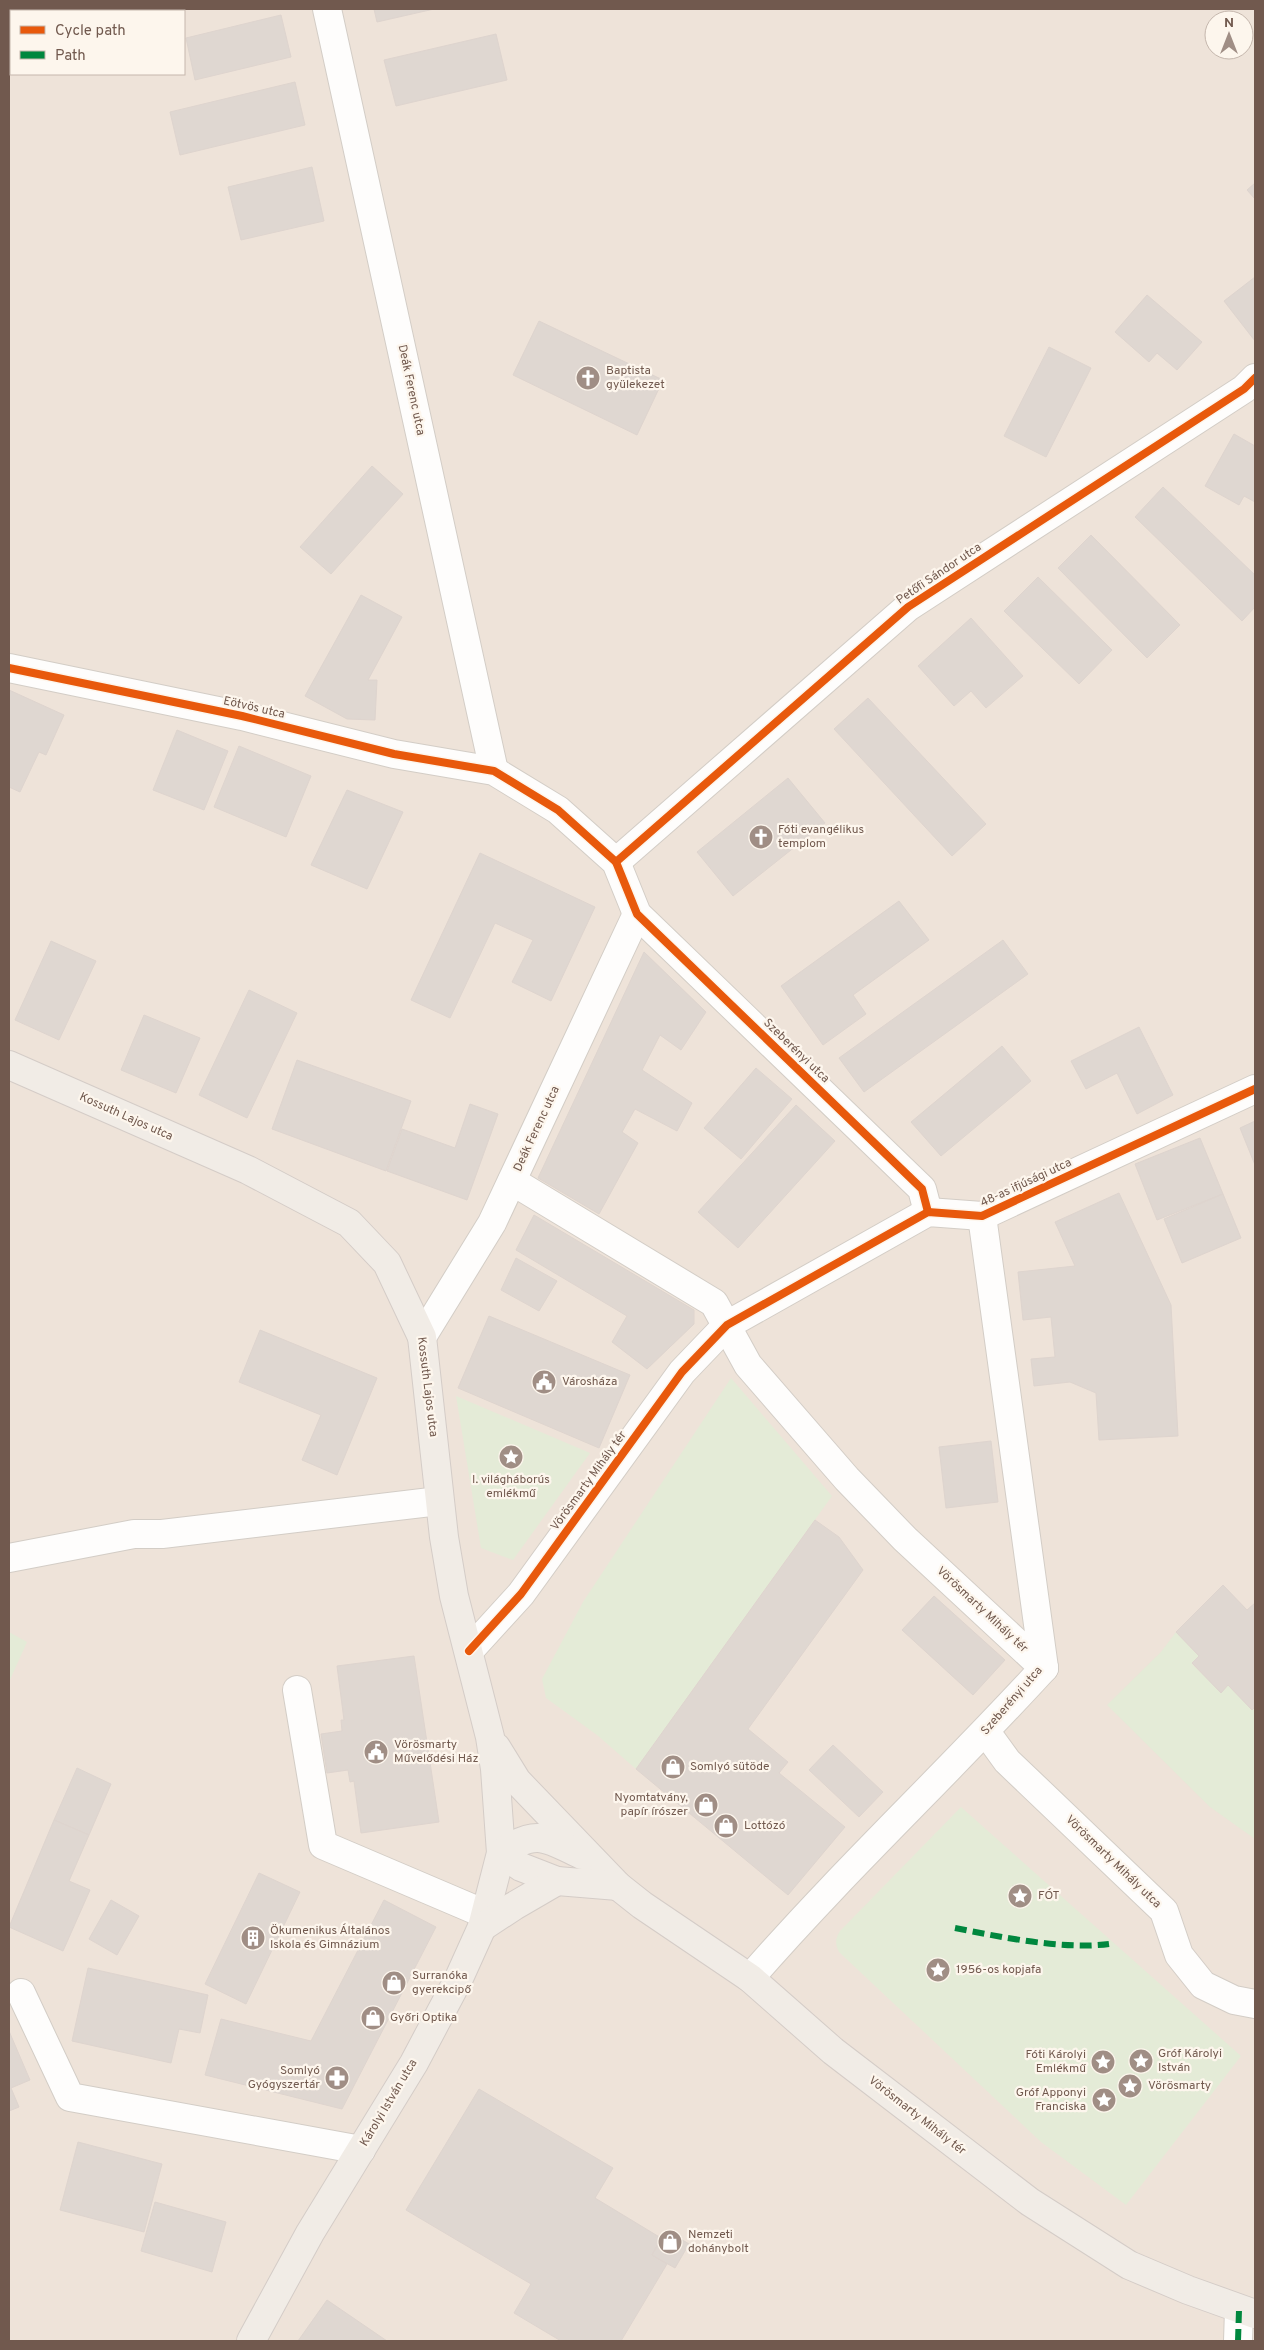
<svg xmlns="http://www.w3.org/2000/svg" width="1264" height="2350" viewBox="0 0 1264 2350" font-family="Overpass,sans-serif">
	<style>
		.residential { fill: #eee3d9; fill-rule: evenodd }
		.green { fill: #e4ebd7 }
		.building { fill: #dfd7d1; stroke: #ded4ce }
		.lines { fill: none; stroke-linecap: round; stroke-linejoin: round }
		.minor-casing { stroke: #d3cdc6; stroke-width: 30 }
		.major-casing { stroke: #d4ccc7; stroke-width: 30 }
		.minor { stroke: #fefdfc; stroke-width: 28 }
		.major { stroke: #f1ece6; stroke-width: 28 }
		.quiet { stroke: #00873e; stroke-width: 6; stroke-dasharray: 12 6; stroke-linecap: butt }
		.cycleway-casing { stroke: #fdf6ed; stroke-width: 11 }
		.cycleway { stroke: #e8590c; stroke-width: 8 }
		.labels { text-anchor: middle; dominant-baseline: central; stroke-width: 4.5; stroke-linejoin: round; paint-order: stroke }
		.poi-label { font-size: 12px; fill: #71594e; stroke: #fdf6ed; text-anchor: start }
		.street-label { font-size: 12px; fill: #71594e; stroke: #fdf6ed }
	</style>
	<rect width="100%" height="100%" fill="#f6f1eb"/>
	<path class="residential" d="M9,9H1255V2341H9ZM11,11H184V74H11ZM1214,20H1244V50H1214Z"/>
	<g class="green">
		<path d="M731,1378L832,1496L636,1769L597,1735L546,1698L542,1679L583,1602Z"/>
		<path d="M456,1396L590,1453L513,1560L481,1548Z"/>
		<path d="M9,1632L27,1642L9,1682Z"/>
		<path d="M1176,1632L1199,1656L1192,1664L1221,1692L1228,1685L1252,1710L1255,1707V1839L1210,1807L1107,1705L1161,1652Z"/>
		<path d="M961,1807L1241,2056L1126,2205L1041,2142L839,1952C835,1944 835,1939 840,1931Z"/>
	</g>
	<g class="building">
		<path d="M374,9H434L377,22Z"/>
		<path d="M281,15L291,57L195,80L186,38Z"/>
		<path d="M496,34L507,80L396,106L384,60Z"/>
		<path d="M295,82L305,125L180,155L170,112Z"/>
		<path d="M312,167L324,221L241,240L228,187Z"/>
		<path d="M1255,183V199L1247,190Z"/>
		<path d="M1255,277V341L1224,301Z"/>
		<path d="M1147,295L1202,342L1177,370L1157,353L1149,362L1115,332Z"/>
		<path d="M539,321L663,380L637,435L513,375Z"/>
		<path d="M1049,347L1091,368L1046,457L1004,436Z"/>
		<path d="M1234,434L1255,446V502L1244,496L1239,505L1205,486Z"/>
		<path d="M372,466L403,494L331,574L300,547Z"/>
		<path d="M1163,487L1255,575V607L1242,621L1135,517Z"/>
		<path d="M1091,535L1180,625L1147,658L1058,568Z"/>
		<path d="M1038,577L1112,650L1079,684L1004,611Z"/>
		<path d="M361,595L402,617L368,680H377L375,720L347,719L305,696Z"/>
		<path d="M971,618L1023,676L986,708L971,691L954,706L918,666Z"/>
		<path d="M9,690L64,715L46,755L39,752L20,792L9,787Z"/>
		<path d="M868,698L986,824L952,856L834,729Z"/>
		<path d="M177,730L228,751L204,810L153,790Z"/>
		<path d="M239,746L311,776L286,837L214,807Z"/>
		<path d="M788,778L825,823L733,896L697,852Z"/>
		<path d="M347,790L403,812L367,889L311,865Z"/>
		<path d="M480,853L595,907L551,1001L512,982L533,940L495,923L450,1018L411,1000Z"/>
		<path d="M899,901L929,940L853,995L866,1014L823,1045L781,986Z"/>
		<path d="M1003,940L1028,974L864,1092L839,1058Z"/>
		<path d="M51,941L96,961L59,1040L15,1020Z"/>
		<path d="M644,952L706,1012L681,1050L660,1035L642,1070L692,1103L677,1131L635,1109L622,1132L638,1143L599,1214L538,1178Z"/>
		<path d="M249,990L297,1013L247,1118L199,1095Z"/>
		<path d="M144,1015L200,1038L176,1093L121,1070Z"/>
		<path d="M1139,1027L1173,1095L1137,1114L1117,1073L1086,1089L1071,1061Z"/>
		<path d="M1002,1046L1031,1081L941,1156L911,1122Z"/>
		<path d="M297,1060L411,1101L386,1171L272,1129Z"/>
		<path d="M756,1068L792,1099L741,1159L704,1128Z"/>
		<path d="M470,1104L498,1114L467,1200L387,1171L402,1129L455,1148Z"/>
		<path d="M796,1105L835,1141L738,1248L698,1212Z"/>
		<path d="M1255,1121V1165L1240,1128Z"/>
		<path d="M1200,1138L1223,1194L1157,1220L1135,1164Z"/>
		<path d="M1119,1193L1171,1305L1178,1436L1099,1440L1096,1393L1070,1382L1034,1386L1031,1359L1055,1357L1051,1317L1023,1320L1018,1272L1075,1266L1055,1222Z"/>
		<path d="M1223,1194L1241,1238L1182,1263L1164,1219Z"/>
		<path d="M534,1215L694,1310V1324L647,1369L612,1342L627,1316L516,1250Z"/>
		<path d="M516,1258L557,1281L539,1311L501,1290Z"/>
		<path d="M489,1316L630,1375L599,1448L458,1388Z"/>
		<path d="M260,1330L377,1378L337,1475L302,1460L321,1415L239,1382Z"/>
		<path d="M991,1441L998,1502L946,1508L939,1447Z"/>
		<path d="M815,1520L839,1537L863,1570L748,1729L788,1762L779,1773L845,1827L788,1895L636,1769Z"/>
		<path d="M1223,1585L1247,1610L1255,1603V1707L1252,1710L1228,1685L1221,1693L1192,1663L1199,1656L1176,1632Z"/>
		<path d="M934,1596L1005,1660L973,1695L902,1630Z"/>
		<path d="M414,1656L439,1822L361,1833L354,1781L350,1782L348,1770L327,1773L321,1734L342,1731L341,1720H344L337,1666Z"/>
		<path d="M833,1745L883,1792L859,1817L809,1770Z"/>
		<path d="M77,1768L111,1784L89,1835L54,1820Z"/>
		<path d="M54,1820L89,1835L69,1881L90,1890L63,1951L9,1927Z"/>
		<path d="M259,1873L300,1892L246,2004L205,1984Z"/>
		<path d="M111,1900L139,1916L117,1955L89,1939Z"/>
		<path d="M384,1900L436,1927L342,2109L205,2075L221,2019L311,2041Z"/>
		<path d="M88,1968L208,1995L200,2033L179,2029L171,2063L72,2041Z"/>
		<path d="M9,2031L30,2080L11,2088L19,2107L9,2111Z"/>
		<path d="M479,2089L613,2168L595,2198L661,2238L652,2255L667,2264L621,2341H561L514,2313L531,2284L406,2210Z"/>
		<path d="M78,2142L162,2164L144,2232L60,2210Z"/>
		<path d="M155,2202L226,2222L212,2272L141,2251Z"/>
		<path d="M666,2230L689,2244L675,2268L652,2255Z"/>
		<path d="M327,2300L387,2341H298Z"/>
	</g>
	<g class="lines">
		<defs>
			<g id="minor">
				<path d="M327,9L494,771"/>
				<path d="M9,668L242,716L394,754L494,771L558,810L616,862L637,914L922,1189L928,1212"/>
				<path d="M616,862L908,607L1244,389L1255,378"/>
				<path d="M512,1181L714,1303L748,1365L847,1479L905,1539L1044,1668"/>
				<path d="M982,1216L1044,1668"/>
				<path d="M422,1337L492,1223L637,914"/>
				<path d="M9,1558L134,1534H162L439,1501"/>
				<path d="M469,1651L521,1594L682,1372L727,1325L928,1212L982,1216L1255,1089"/>
				<path d="M297,1690L323,1845L485,1914"/>
				<path d="M986,1732L1007,1761L1164,1911L1179,1955L1203,1985L1234,2000L1255,2004"/>
				<path d="M750,1978C844,1870 948,1773 1044,1668"/>
				<path d="M21,1993L70,2097L361,2150"/>
				<path d="M1238,2341L1239,2310"/>
			</g>
			<g id="major">
				<path d="M9,1065L248,1170L349,1223L387,1263L422,1337L444,1537L454,1596L490,1737L495,1769L501,1853L482,1927L459,1978L414,2063L310,2233L251,2341"/>
				<path d="M496,1747L517,1781L618,1886L642,1905L750,1978L833,2051L1030,2202L1129,2265L1188,2290L1255,2314"/>
				<path d="M501,1853L521,1867L557,1881L618,1886"/>
				<path d="M501,1853C537,1828 546,1838 582,1855"/>
				<path d="M482,1927L514,1906L557,1881"/>
			</g>
		</defs>
		<use href="#minor" class="minor-casing"/>
		<use href="#major" class="major-casing"/>
		<use href="#minor" class="minor"/>
		<use href="#major" class="major"/>
		<g class="quiet">
			<path d="M955,1928C1000,1937 1064,1950 1109,1944"/>
			<path d="M1238,2341L1239,2310"/>
		</g>
		<defs>
			<g id="cycleway">
				<path d="M9,668L242,716L394,754L494,771L558,810L616,862L637,914L922,1189L928,1212"/>
				<path d="M616,862L908,607L1244,389L1255,378"/>
				<path d="M469,1651L521,1594L682,1372L727,1325L928,1212L982,1216L1255,1089"/>
			</g>
		</defs>
		<use href="#cycleway" class="cycleway-casing"/>
		<use href="#cycleway" class="cycleway"/>
	</g>
	<defs>
		<symbol id="church-disc" viewBox="-11 -11 22 22"><circle r="9.5" fill="#a08e85" stroke="#fdf6ed"/><path d="M-1.2-6h2.4v3.5h3.3v2.4h-3.3V6h-2.4V-.1h-3.3v-2.4h3.3Z" fill="#fff"/></symbol>
		<symbol id="civic-disc" viewBox="-11 -11 22 22"><circle r="9.5" fill="#a08e85" stroke="#fdf6ed"/><path d="M-.6-6.5H3V-4.5H.6V-3L4-1V1h2V6H-6V1h2V-1L-.6-3ZM-1.2 2.5V6h2.4V2.5Z" fill="#fff"/></symbol>
		<symbol id="sight-disc" viewBox="-11 -11 22 22"><circle r="9.5" fill="#a08e85" stroke="#fdf6ed"/><path d="M0-6L1.8-2.2L6-1.7L2.9 1.2L3.7 5.4L0 3.3L-3.7 5.4L-2.9 1.2L-6-1.7L-1.8-2.2Z" fill="#fff"/></symbol>
		<symbol id="shop-disc" viewBox="-11 -11 22 22"><circle r="9.5" fill="#a08e85" stroke="#fdf6ed"/><path d="M-5-2.5h2.3a2.7 3.5 0 0 1 5.4 0H5L5.5 6h-11ZM-1.5-2.5h3a1.5 2.3 0 0 0-3 0Z" fill="#fff"/></symbol>
		<symbol id="building-disc" viewBox="-11 -11 22 22"><circle r="9.5" fill="#a08e85" stroke="#fdf6ed"/><path d="M-4-6H4V6H1V3H-1V6H-4ZM-2.5-4.3h1.7v1.8h-1.7ZM.8-4.3h1.7v1.8H.8ZM-2.5-1h1.7V.8h-1.7ZM.8-1h1.7V.8H.8Z" fill="#fff"/></symbol>
		<symbol id="pharmacy-disc" viewBox="-11 -11 22 22"><circle r="9.5" fill="#a08e85" stroke="#fdf6ed"/><path d="M-2-6h4v4h4v4h-4v4h-4v-4h-4v-4h4Z" fill="#fff"/></symbol>
	</defs>
	<g fill-rule="evenodd">
		<use href="#church-disc" x="574" y="364" width="28" height="28"/>
		<use href="#church-disc" x="747" y="823" width="28" height="28"/>
		<use href="#civic-disc" x="530" y="1368" width="28" height="28"/>
		<use href="#sight-disc" x="497" y="1443" width="28" height="28"/>
		<use href="#civic-disc" x="362" y="1738" width="28" height="28"/>
		<use href="#shop-disc" x="659" y="1753" width="28" height="28"/>
		<use href="#shop-disc" x="692" y="1791" width="28" height="28"/>
		<use href="#shop-disc" x="712" y="1812" width="28" height="28"/>
		<use href="#sight-disc" x="1006" y="1882" width="28" height="28"/>
		<use href="#building-disc" x="239" y="1924" width="28" height="28"/>
		<use href="#sight-disc" x="924" y="1956" width="28" height="28"/>
		<use href="#shop-disc" x="380" y="1969" width="28" height="28"/>
		<use href="#shop-disc" x="359" y="2004" width="28" height="28"/>
		<use href="#sight-disc" x="1127" y="2047" width="28" height="28"/>
		<use href="#sight-disc" x="1089" y="2048" width="28" height="28"/>
		<use href="#pharmacy-disc" x="323" y="2064" width="28" height="28"/>
		<use href="#sight-disc" x="1116" y="2072" width="28" height="28"/>
		<use href="#sight-disc" x="1090" y="2086" width="28" height="28"/>
		<use href="#shop-disc" x="656" y="2228" width="28" height="28"/>
	</g>
	<g class="labels">
		<g class="poi-label">
			<text x="606" y="371">Baptista<tspan x="606" dy="14">gyülekezet</tspan></text>
			<text x="778" y="830">Fóti evangélikus<tspan x="778" dy="14">templom</tspan></text>
			<text x="562" y="1382">Városháza</text>
			<text x="511" y="1480" text-anchor="middle">I. világháborús<tspan x="511" dy="14">emlékmű</tspan></text>
			<text x="394" y="1745">Vörösmarty<tspan x="394" dy="14">Művelődési Ház</tspan></text>
			<text x="690" y="1767">Somlyó sütöde</text>
			<text x="688" y="1798" text-anchor="end">Nyomtatvány,<tspan x="688" dy="14">papír írószer</tspan></text>
			<text x="744" y="1826">Lottózó</text>
			<text x="1038" y="1896">FÓT</text>
			<text x="270" y="1931">Ökumenikus Általános<tspan x="270" dy="14">Iskola és Gimnázium</tspan></text>
			<text x="956" y="1970">1956-os kopjafa</text>
			<text x="412" y="1976">Surranóka<tspan x="412" dy="14">gyerekcipő</tspan></text>
			<text x="390" y="2018">Győri Optika</text>
			<text x="1158" y="2054">Gróf Károlyi<tspan x="1158" dy="14">István</tspan></text>
			<text x="1086" y="2055" text-anchor="end">Fóti Károlyi<tspan x="1086" dy="14">Emlékmű</tspan></text>
			<text x="320" y="2071" text-anchor="end">Somlyó<tspan x="320" dy="14">Gyógyszertár</tspan></text>
			<text x="1148" y="2086">Vörösmarty</text>
			<text x="1086" y="2093" text-anchor="end">Gróf Apponyi<tspan x="1086" dy="14">Franciska</tspan></text>
			<text x="688" y="2235">Nemzeti<tspan x="688" dy="14">dohánybolt</tspan></text>
		</g>
		<g class="street-label">
			<text transform="translate(411 390) rotate(78)">Deák Ferenc utca</text>
			<text transform="translate(939 574) rotate(-34)">Petőfi Sándor utca</text>
			<text transform="translate(254 708) rotate(13)">Eötvös utca</text>
			<text transform="translate(796 1051) rotate(44)">Szeberényi utca</text>
			<text transform="translate(126 1117) rotate(24)">Kossuth Lajos utca</text>
			<text transform="translate(537 1129) rotate(-65)">Deák Ferenc utca</text>
			<text transform="translate(1026 1183) rotate(-25)">48-as ifjúsági utca</text>
			<text transform="translate(427 1387) rotate(83)">Kossuth Lajos utca</text>
			<text transform="translate(589 1481) rotate(-54)">Vörösmarty Mihály tér</text>
			<text transform="translate(982 1610) rotate(43)">Vörösmarty Mihály tér</text>
			<text transform="translate(1012 1701) rotate(-49)">Szeberényi utca</text>
			<text transform="translate(1113 1862) rotate(44)">Vörösmarty Mihály utca</text>
			<text transform="translate(389 2103) rotate(-59)">Károlyi István utca</text>
			<text transform="translate(917 2116) rotate(38)">Vörösmarty Mihály tér</text>
		</g>
	</g>
	<rect width="1264" height="2350" fill="none" stroke="#71594e" stroke-width="20"/>
	<rect x="10" y="10" width="175" height="65" fill="#fdf6ed" stroke="#c5b7ad"/>
	<rect x="20" y="26" width="25" height="8" fill="#e8590c" stroke="#c5b7ad"/>
	<text x="55" y="35" font-size="15" fill="#71594e">Cycle path</text>
	<rect x="20" y="51" width="25" height="8" fill="#00873e" stroke="#c5b7ad"/>
	<text x="55" y="60" font-size="15" fill="#71594e">Path</text>
	<g transform="translate(1229 35)"><circle r="24" fill="#fdf6ed" stroke="#c5b7ad"/>
	<path d="M0-4L9 19L0 12L-9 19Z" fill="#a08e85"/>
	<text y="-8" font-size="14" font-weight="bold" text-anchor="middle" fill="#71594e">N</text>
	</g>
</svg>
